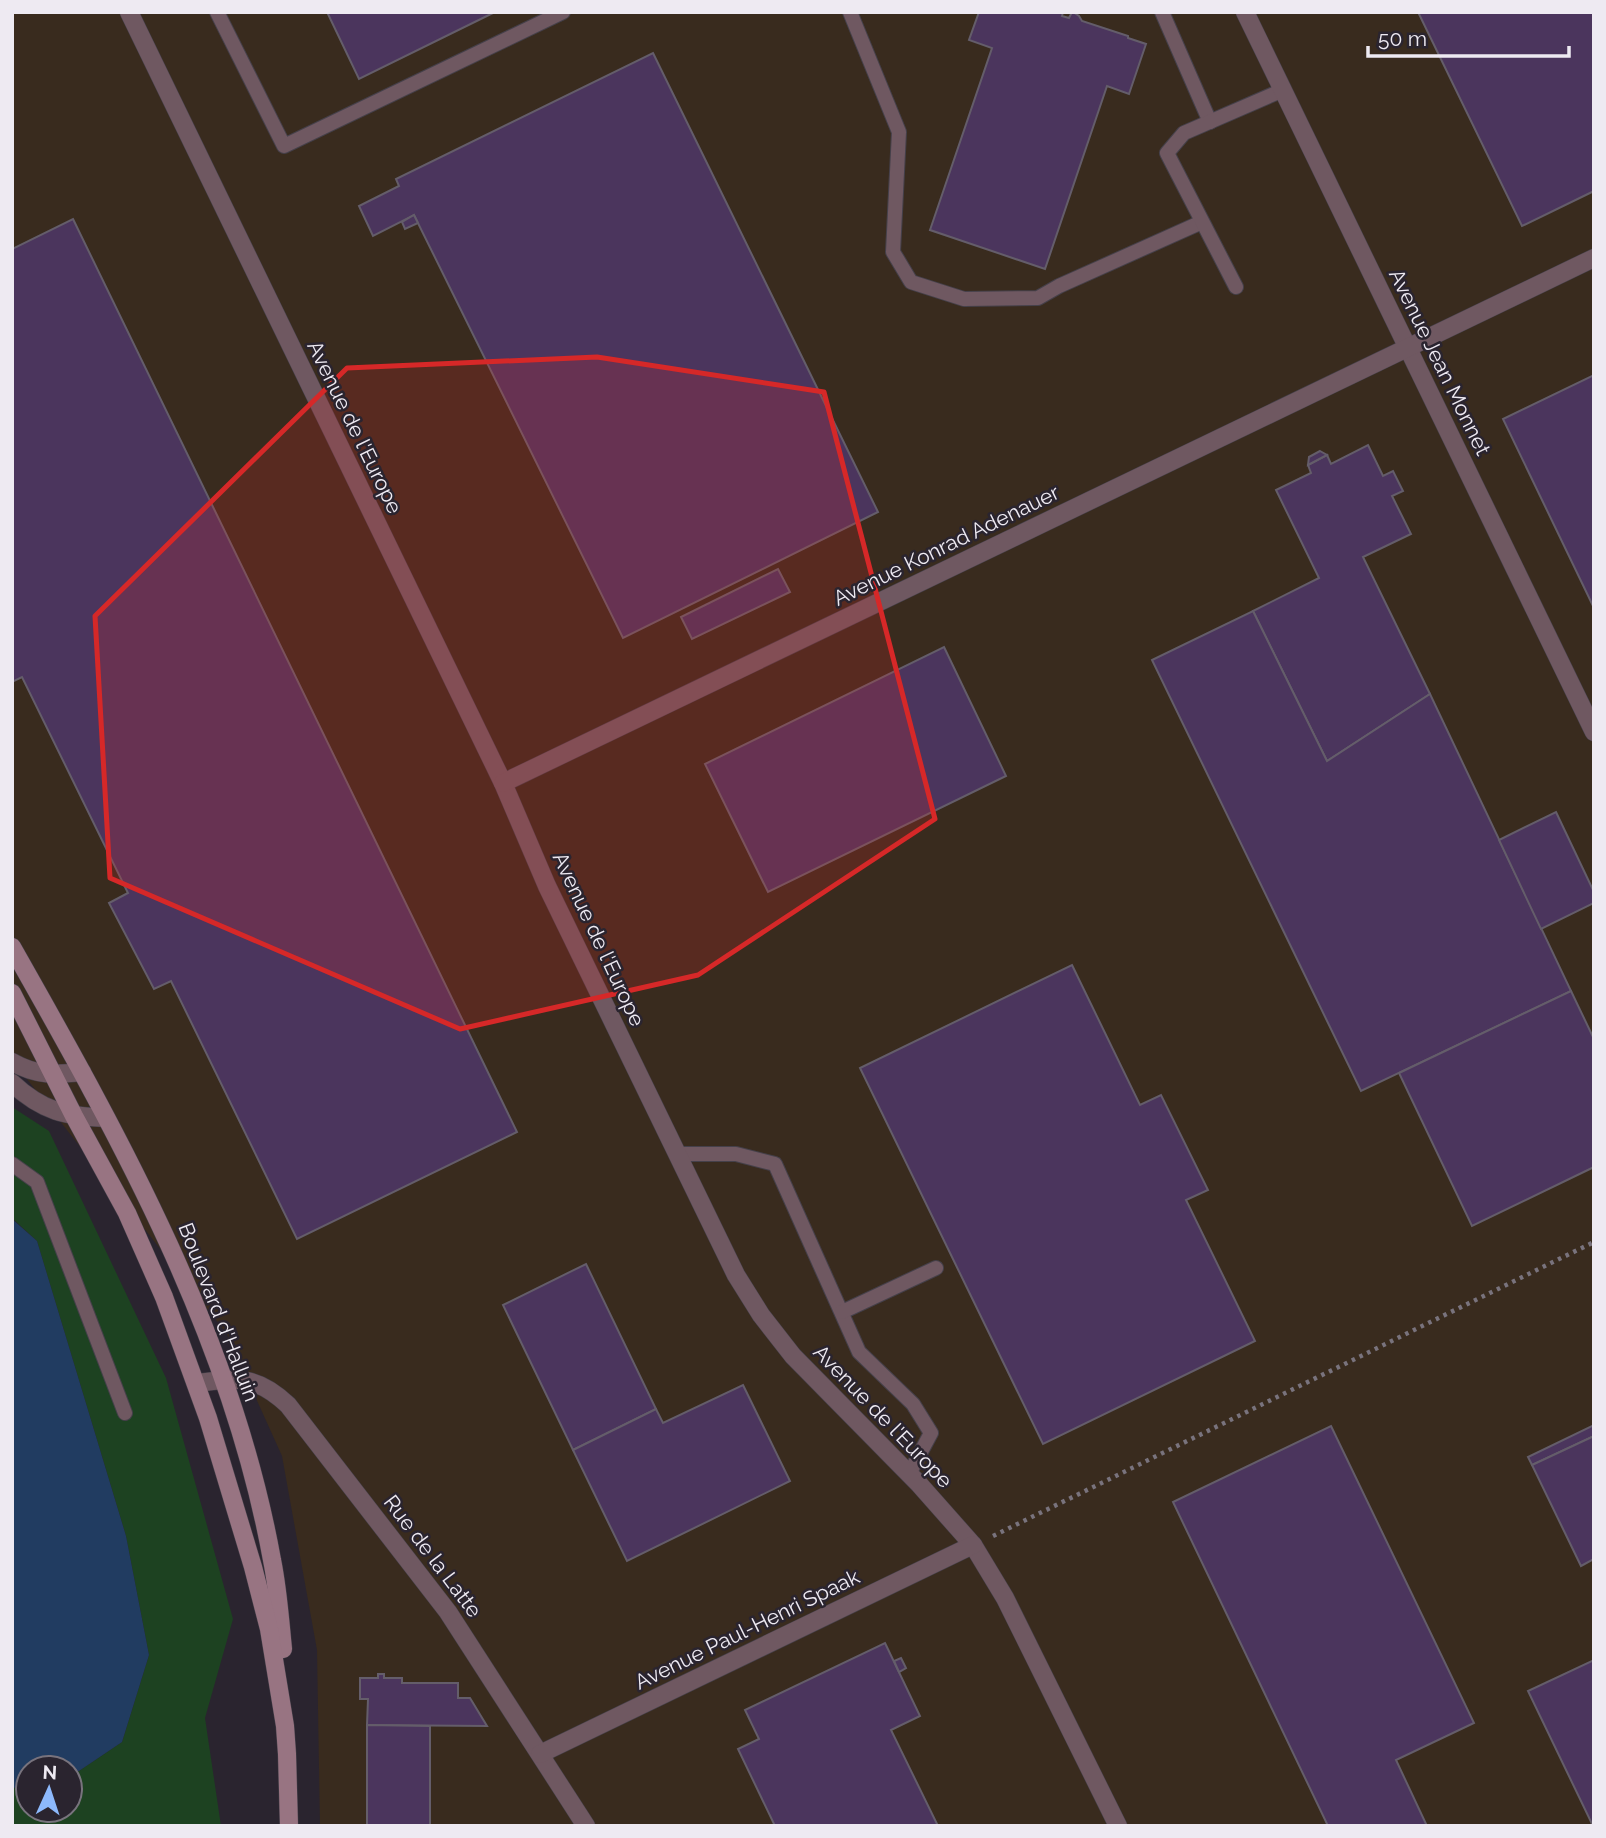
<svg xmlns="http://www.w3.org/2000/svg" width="1606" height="1838" viewBox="0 0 1606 1838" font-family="Raleway,sans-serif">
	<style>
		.industrial { fill: #392b1e }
		.green { fill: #1d4221 }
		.water { fill: #213c61 }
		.building { fill: #4b355d; stroke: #645d6a; stroke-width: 2 }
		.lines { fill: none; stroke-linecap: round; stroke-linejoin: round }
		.service-casing { stroke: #45404a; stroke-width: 16 }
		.minor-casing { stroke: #45404a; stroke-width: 19 }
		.secondary-casing { stroke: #45404a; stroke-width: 19 }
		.path { stroke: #79737d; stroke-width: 4.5; stroke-dasharray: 3.5 5; stroke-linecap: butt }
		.service { stroke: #6f5861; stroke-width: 14 }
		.minor { stroke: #6f5861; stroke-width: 18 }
		.secondary { stroke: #987482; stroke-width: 18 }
		.marked { fill: #d62828; fill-opacity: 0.2; stroke: #d62828; stroke-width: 5; stroke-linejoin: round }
		.labels { text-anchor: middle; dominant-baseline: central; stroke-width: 5; stroke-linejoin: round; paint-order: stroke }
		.street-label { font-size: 21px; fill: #eeeaf2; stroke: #2a242f }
	</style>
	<rect width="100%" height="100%" fill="#2a242f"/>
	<path class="industrial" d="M12,12H1594V1826H320L317,1650L282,1456L227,1334L12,1060Z"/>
	<path class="green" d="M12,1107L49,1131L166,1378L233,1619L205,1718L221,1826H12V1788L28,1786V1810H70V1777L122,1742L149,1655L126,1536L37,1241L12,1218Z"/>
	<path class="water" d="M12,1219L37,1241L126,1536L149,1655L122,1742L70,1777V1768H28V1786L12,1788Z"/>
	<g class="building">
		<path d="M327,12H495L359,79Z"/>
		<path d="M979,12H1063L1062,16L1069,18L1072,12H1073L1079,16L1082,21L1128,36V38L1146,44L1129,94L1107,86L1045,269L930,230L992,48L969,40Z"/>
		<path d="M1418,12H1594V191L1522,226Z"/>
		<path d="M653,53L878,512L623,638L414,215L373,236L359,206L399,186L396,179Z"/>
		<path d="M414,215L418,223L405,229L402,222Z"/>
		<path d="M73,219L517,1132L297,1239L171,981L154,989L109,903L128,893L22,677L12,682V249Z"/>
		<path d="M1594,375V608L1503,419Z"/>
		<path d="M1368,445L1383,476L1393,471L1403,491L1392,496L1411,534L1363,557L1430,694L1327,761L1253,611L1319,578L1276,490L1311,473L1308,465L1327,455L1331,464Z"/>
		<path d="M1320,451L1327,455L1308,465L1309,457Z"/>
		<path d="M778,569L790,592L692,639L681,617Z"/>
		<path d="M1253,611L1327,761L1430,694L1571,991L1361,1091L1152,660Z"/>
		<path d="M944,647L1006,776L768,892L705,764Z"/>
		<path d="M1556,812L1594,892V903L1541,929L1499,840Z"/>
		<path d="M1072,965L1140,1105L1161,1095L1208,1190L1186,1200L1255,1341L1043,1444L860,1068Z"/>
		<path d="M1571,991L1594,1039V1167L1472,1226L1399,1073Z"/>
		<path d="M586,1264L656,1409L573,1450L503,1305Z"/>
		<path d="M743,1385L790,1481L627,1561L573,1450L656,1409L663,1423Z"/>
		<path d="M1594,1425V1436L1532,1465L1528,1457Z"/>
		<path d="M1331,1426L1474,1723L1396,1760L1427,1826H1328L1173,1502Z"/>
		<path d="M1594,1436V1559L1581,1566L1532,1465Z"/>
		<path d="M885,1643L920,1716L891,1730L938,1826H775L738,1749L759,1739L745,1710Z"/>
		<path d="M901,1658L906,1668L899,1672L894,1661Z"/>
		<path d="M1594,1660V1826H1593L1528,1691Z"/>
		<path d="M378,1674H384V1678H402V1683H458V1698H470L487,1726L367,1725L368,1699H360V1678H378Z"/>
		<path d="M367,1725L430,1726V1826H367Z"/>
	</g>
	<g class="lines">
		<defs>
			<g id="service">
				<path d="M217,12L284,146L563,12"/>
				<path d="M850,12L899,132L893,252L911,282L964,299L1038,298L1059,286L1202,222"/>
				<path d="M1162,12L1210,122"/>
				<path d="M1236,287L1167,153L1184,133L1283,90"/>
				<path d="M677,1154H736L775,1164L859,1352L913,1404L931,1433L909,1474"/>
				<path d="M12,1164L37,1182L125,1413"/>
				<path d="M842,1312L936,1268"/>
			</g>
			<g id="minor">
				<path d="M129,12L503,783L547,886L736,1275L761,1315L793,1356L919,1484L973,1545L1005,1598L1118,1826"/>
				<path d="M1245,12L1594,732"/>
				<path d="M503,783L1594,258"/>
				<path d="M12,1062C37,1076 55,1075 82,1072"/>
				<path d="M12,1083C43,1112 66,1116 106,1118"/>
				<path d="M197,1383C238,1378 256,1375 288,1405L448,1612L586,1826"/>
				<path d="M540,1754L973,1545"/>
			</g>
			<g id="secondary">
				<path d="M12,947C122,1141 232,1338 272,1560C278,1589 280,1619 283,1649"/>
				<path d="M12,993L74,1116L127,1213L164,1297L208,1418L253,1567L269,1629L285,1726L287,1754L289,1826"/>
			</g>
		</defs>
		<use href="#service" class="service-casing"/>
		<use href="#minor" class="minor-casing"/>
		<use href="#secondary" class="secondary-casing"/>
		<path class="path" d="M993,1536L1594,1242"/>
		<use href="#service" class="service"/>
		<use href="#minor" class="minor"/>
		<use href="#secondary" class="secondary"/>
	</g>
	<path class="marked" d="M597,357L824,392L935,819L698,975L460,1029L110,878L95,616L347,368Z"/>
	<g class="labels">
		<g class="street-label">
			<text transform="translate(1440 362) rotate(64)">Avenue Jean Monnet</text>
			<text transform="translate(355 427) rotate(64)">Avenue de l'Europe</text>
			<text transform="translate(946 545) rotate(-26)">Avenue Konrad Adenauer</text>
			<text transform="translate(599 939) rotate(65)">Avenue de l'Europe</text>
			<text transform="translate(219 1312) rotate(69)">Boulevard d'Halluin</text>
			<text transform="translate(883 1416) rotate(46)">Avenue de l'Europe</text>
			<text transform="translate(433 1556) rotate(53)">Rue de la Latte</text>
			<text transform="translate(747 1629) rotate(-26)">Avenue Paul-Henri Spaak</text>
		</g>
	</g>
	<rect width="1606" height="1838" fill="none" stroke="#eeeaf2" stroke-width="28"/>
	<g transform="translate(49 1789) rotate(3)"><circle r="33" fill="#2a242f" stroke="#78737d" stroke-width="2"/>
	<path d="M0-5L12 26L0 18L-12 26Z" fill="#8db9fc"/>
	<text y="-10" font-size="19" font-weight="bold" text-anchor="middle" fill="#eeeaf2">N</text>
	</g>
	<path d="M1368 46v10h201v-10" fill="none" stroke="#eeeaf2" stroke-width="3.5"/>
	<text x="1378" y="46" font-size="21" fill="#eeeaf2" stroke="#2a242f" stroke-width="5" paint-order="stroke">50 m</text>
</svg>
